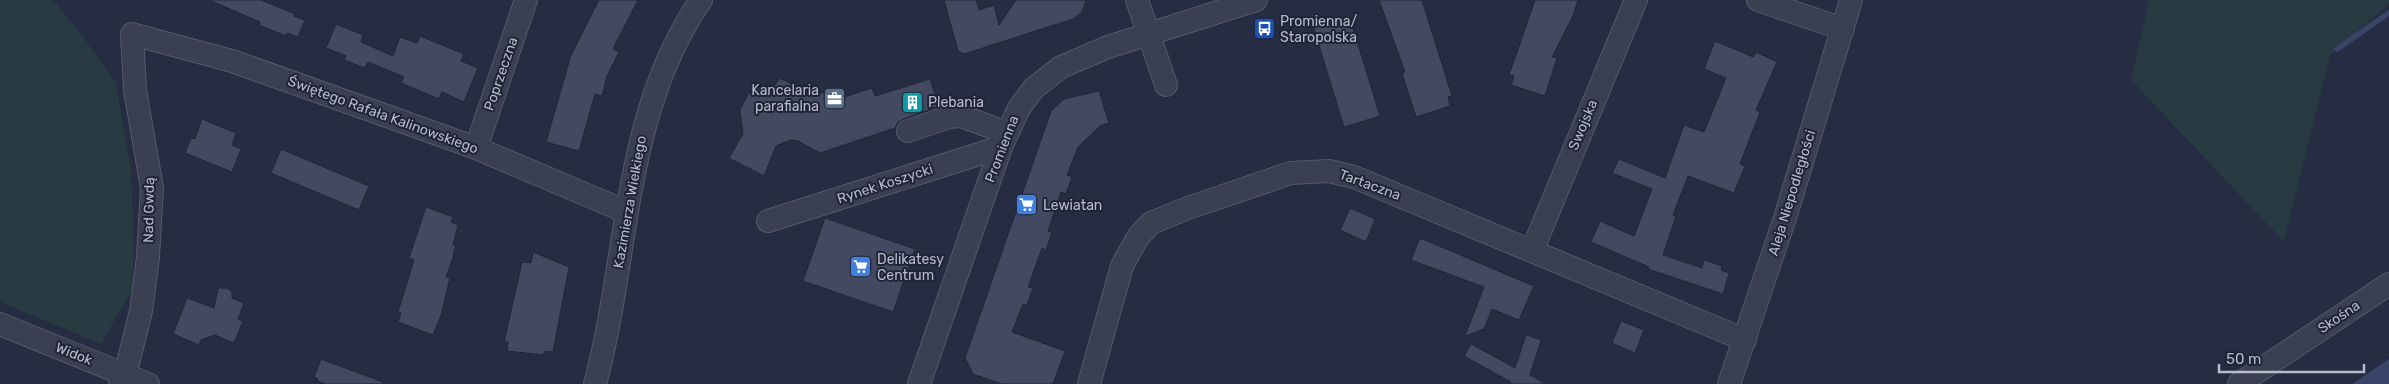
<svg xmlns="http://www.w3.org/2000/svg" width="2389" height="384" viewBox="0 0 2389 384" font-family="Rubik,sans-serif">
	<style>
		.green { fill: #283a42 }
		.water { fill: #3a4468 }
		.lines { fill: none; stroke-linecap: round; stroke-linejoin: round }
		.stream { stroke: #3a4468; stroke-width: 5.5 }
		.building { fill: #424961; stroke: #212638 }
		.minor-casing { stroke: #555a6b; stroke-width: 24 }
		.minor { stroke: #3a3f51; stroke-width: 22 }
		.labels { text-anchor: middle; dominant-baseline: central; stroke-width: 4; stroke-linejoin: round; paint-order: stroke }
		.poi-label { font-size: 14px; fill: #b7bbcb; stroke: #1f2436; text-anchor: start }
		.street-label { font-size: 14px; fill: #b7bbcb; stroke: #1f2436 }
	</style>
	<rect width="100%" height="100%" fill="#262c41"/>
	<g class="green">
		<path d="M0,0H53L81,34L116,83L131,168L134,248L132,289L101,344L0,302Z"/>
		<path d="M2149,0H2389V4L2330,55L2284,242L2131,80Z"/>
	</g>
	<path class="water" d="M2389,359V384H2352Z"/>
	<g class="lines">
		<path class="stream" d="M2337,49L2389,13"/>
	</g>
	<g class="building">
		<path d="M209,0H261L295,14L294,16L305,20L298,37L287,33L286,36L259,25L260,22Z"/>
		<path d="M599,0H638L613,49L619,52L607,76L602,96L595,94L579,151L546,142L571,55Z"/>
		<path d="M944,0H976L979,10L994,5L999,25L1016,0H1086L1082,12L1073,19L964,54L958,51Z"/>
		<path d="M1379,0H1422L1452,96L1448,97L1450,106L1416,117L1402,73L1405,72Z"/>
		<path d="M1535,0H1578L1573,16L1552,57L1557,58L1545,96L1511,85L1514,76L1509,75Z"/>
		<path d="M1349,15L1380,116L1344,127L1313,26Z"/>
		<path d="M336,24L363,35L361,42L393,56L400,37L417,43L420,36L464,54L461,61L478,68L464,102L442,92L439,99L401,83L404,77L368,62L365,68L344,60L346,56L326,48Z"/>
		<path d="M1715,41L1753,57L1756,52L1777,62L1756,110L1760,112L1740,164L1745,166L1734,193L1688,176L1673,215L1676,216L1663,255L1702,268L1704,260L1722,266L1721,270L1729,273L1723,294L1648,269L1649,267L1591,242L1600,221L1634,236L1652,189L1612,173L1619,159L1665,178L1684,125L1704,132L1726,78L1704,69Z"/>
		<path d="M780,78L813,95L839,88L841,98L872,88L875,96L930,79L939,106L904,119L898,122L895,128L820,153L798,141L790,140L776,146L764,176L729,158L743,134L740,110L748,94L758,88L775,85Z"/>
		<path d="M1099,91L1109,123L1100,126L1078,147L1067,175L1072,177L1066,194L1061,192L1048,231L1052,232L1046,250L1042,248L1028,287L1033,288L1027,305L1023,304L1012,332L1065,351L1053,384H1002L973,374L965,358L1051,111L1064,99Z"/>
		<path d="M202,119L236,133L232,145L241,149L232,172L185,153L191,138L195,139Z"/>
		<path d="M281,149L369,186L359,210L271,173Z"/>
		<path d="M426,207L453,217L451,222L458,225L453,245L456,246L453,254L454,255L446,277L450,278L441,315L433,335L398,322L401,313L398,312L414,260L409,258Z"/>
		<path d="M1350,208L1375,219L1366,242L1340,230Z"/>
		<path d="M825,218L915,249L893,312L803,281Z"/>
		<path d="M1420,238L1534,286L1519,320L1492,309L1484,329L1465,336L1484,287L1411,260Z"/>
		<path d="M533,252L569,267L553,352L545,351L543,355L507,351L508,342H504L522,262L531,263Z"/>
		<path d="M218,288H227L232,292V298L244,303L238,319L243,321L234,343L215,335L201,340L199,345L173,334L187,298L214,308Z"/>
		<path d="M1621,321L1644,330L1635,353L1612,343Z"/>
		<path d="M1526,335L1541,340L1530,375L1546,384H1510L1511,382L1464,356L1471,344L1515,368Z"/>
		<path d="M321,359L383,382V384H326L317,381L318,379L314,377Z"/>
	</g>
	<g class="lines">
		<defs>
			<g id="minor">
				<path d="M1137,0L1166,85"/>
				<path d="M1758,0L1843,29"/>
				<path d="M908,131L949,117L961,116L1007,133"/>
				<path d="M476,148L526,0"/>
				<path d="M768,221L1001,147"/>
				<path d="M1532,251L1636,0"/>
				<path d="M0,324L148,384"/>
				<path d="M120,384L125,375L141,311L148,257L152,188L135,90L132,34L232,61L426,130L476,148L627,212"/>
				<path d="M595,384C630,254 622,115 701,0"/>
				<path d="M919,384L1001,147L1019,108L1034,88L1061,67L1108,47L1256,0"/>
				<path d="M1089,384L1122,266L1138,237L1151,223L1188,208L1291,173L1329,171L1354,177L1745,340"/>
				<path d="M1729,384L1785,218L1851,0"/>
				<path d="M2239,384L2389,284"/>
			</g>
		</defs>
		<use href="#minor" class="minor-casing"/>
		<use href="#minor" class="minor"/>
	</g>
	<defs>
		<symbol id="bus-square" viewBox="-11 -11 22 22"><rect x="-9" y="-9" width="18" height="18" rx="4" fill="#1a4fb4" stroke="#1f2436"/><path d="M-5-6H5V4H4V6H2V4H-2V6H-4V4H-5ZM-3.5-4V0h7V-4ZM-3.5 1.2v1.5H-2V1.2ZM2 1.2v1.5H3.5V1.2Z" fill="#fff"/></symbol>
		<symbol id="office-square" viewBox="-11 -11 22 22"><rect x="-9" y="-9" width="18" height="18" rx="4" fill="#5c6f8a" stroke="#1f2436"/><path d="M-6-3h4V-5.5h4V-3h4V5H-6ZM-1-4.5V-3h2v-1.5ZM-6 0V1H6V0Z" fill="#fff"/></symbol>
		<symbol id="building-square" viewBox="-11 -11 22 22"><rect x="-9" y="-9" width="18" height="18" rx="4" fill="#0f9aa8" stroke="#1f2436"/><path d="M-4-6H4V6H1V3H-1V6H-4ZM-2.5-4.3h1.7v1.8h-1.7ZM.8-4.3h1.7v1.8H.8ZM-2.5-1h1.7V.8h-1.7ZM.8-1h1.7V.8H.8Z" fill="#fff"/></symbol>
		<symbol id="supermarket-square" viewBox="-11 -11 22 22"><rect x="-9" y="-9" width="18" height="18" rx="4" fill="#3f7fe0" stroke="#1f2436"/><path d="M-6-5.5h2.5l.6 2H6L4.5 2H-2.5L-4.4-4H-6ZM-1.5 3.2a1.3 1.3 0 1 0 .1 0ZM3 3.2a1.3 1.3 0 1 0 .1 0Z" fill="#fff"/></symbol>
	</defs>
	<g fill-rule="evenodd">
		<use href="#bus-square" x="1252" y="16" width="25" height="25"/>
		<use href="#office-square" x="822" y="86" width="25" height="25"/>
		<use href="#building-square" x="900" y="90" width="25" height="25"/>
		<use href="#supermarket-square" x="1014" y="192" width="25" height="25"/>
		<use href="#supermarket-square" x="848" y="254" width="25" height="25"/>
	</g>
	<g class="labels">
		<g class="poi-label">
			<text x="1280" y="21">Promienna/<tspan x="1280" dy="16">Staropolska</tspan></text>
			<text x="819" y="90" text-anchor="end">Kancelaria<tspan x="819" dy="16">parafialna</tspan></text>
			<text x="928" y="102">Plebania</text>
			<text x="1043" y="205">Lewiatan</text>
			<text x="877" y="259">Delikatesy<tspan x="877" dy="16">Centrum</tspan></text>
		</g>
		<g class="street-label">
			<text transform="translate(501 74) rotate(-71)">Poprzeczna</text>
			<text transform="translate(383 115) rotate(20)">Świętego Rafała Kalinowskiego</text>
			<text transform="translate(1583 125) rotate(-67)">Swojska</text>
			<text transform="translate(1002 149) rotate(-69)">Promienna</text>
			<text transform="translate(885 184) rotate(-18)">Rynek Koszycki</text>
			<text transform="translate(1370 185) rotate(20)">Tartaczna</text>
			<text transform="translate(1792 193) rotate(-73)">Aleja Niepodległości</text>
			<text transform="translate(630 202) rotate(-80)">Kazimierza Wielkiego</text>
			<text transform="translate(149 210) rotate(-89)">Nad Gwdą</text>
			<text transform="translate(2339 317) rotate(-34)">Skośna</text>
			<text transform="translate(74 354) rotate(22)">Widok</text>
		</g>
	</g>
	<path d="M2219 364v8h145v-8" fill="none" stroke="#b7bbcb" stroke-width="2.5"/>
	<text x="2226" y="364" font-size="15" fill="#b7bbcb" stroke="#1f2436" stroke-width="4" paint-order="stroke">50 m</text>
</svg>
